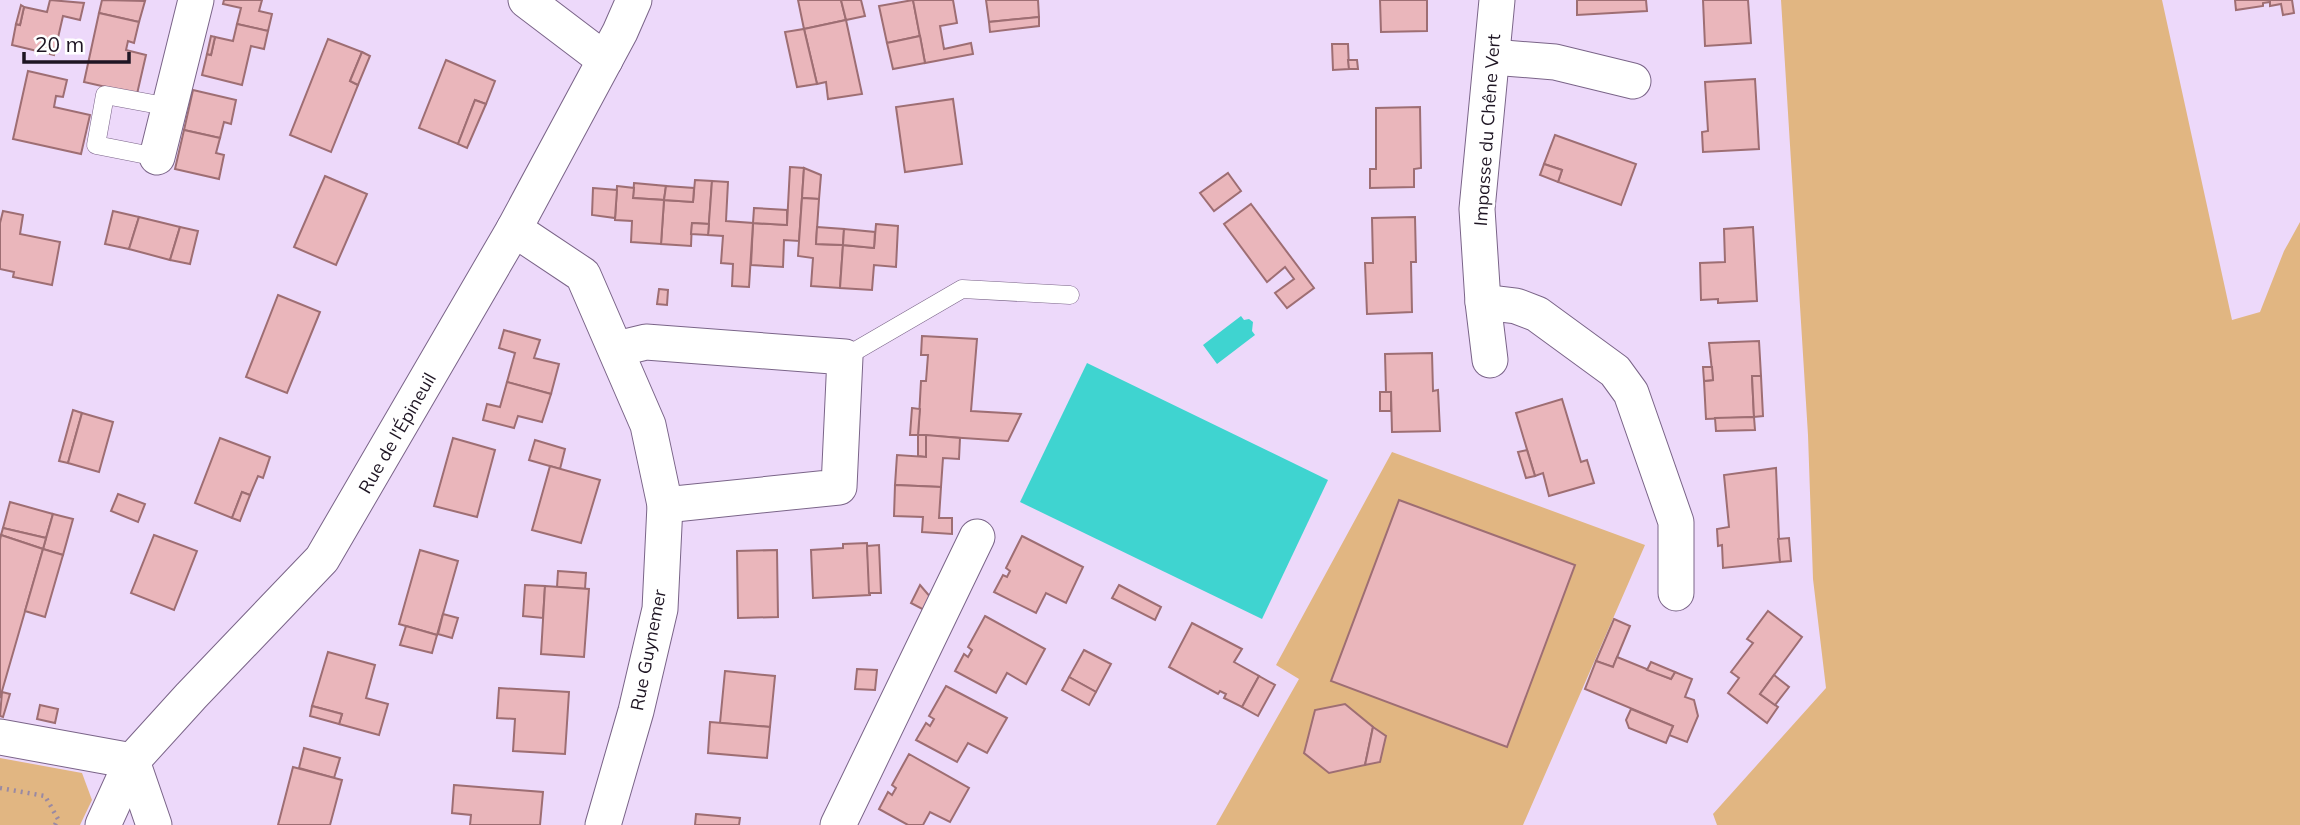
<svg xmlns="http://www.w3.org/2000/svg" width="2300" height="825" viewBox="0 0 2300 825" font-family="Mulish,sans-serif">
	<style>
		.green { fill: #e1b682 }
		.water { fill: #3fd4d0 }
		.building { fill: #eab6bb; stroke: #9e6e73; stroke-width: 2 }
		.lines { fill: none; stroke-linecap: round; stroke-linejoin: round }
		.service-casing { stroke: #7a6488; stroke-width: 19 }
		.minor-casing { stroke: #7a6488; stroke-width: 37 }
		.path { stroke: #9989a3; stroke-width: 4.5; stroke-dasharray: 2 5; stroke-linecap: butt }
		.service { stroke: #fff; stroke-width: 18 }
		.minor { stroke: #fff; stroke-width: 35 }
		.labels { text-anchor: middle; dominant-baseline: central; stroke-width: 6; stroke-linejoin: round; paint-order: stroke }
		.street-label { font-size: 18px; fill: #1e1523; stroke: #fff }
	</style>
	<rect width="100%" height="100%" fill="#edd9fa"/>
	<g class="green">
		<path d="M1781,0H2162L2232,320L2260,312L2284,251L2300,222V825H1717L1713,814L1826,688L1813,579L1808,435Z"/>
		<path d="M1392,452L1645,545L1523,825H1216L1299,679L1276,665Z"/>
		<path d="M0,758L82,773L92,800L80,825H0Z"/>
	</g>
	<g class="water">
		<path d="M1241,316L1244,320L1249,319L1253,322L1252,331L1255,335L1217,364L1203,345Z"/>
		<path d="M1087,363L1328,480L1262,619L1020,502Z"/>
	</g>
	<g class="building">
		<path d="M50,0L84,3L80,20L63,16L54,55L12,45L16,24L20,25L24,7L47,12Z"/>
		<path d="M102,0L145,1L139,22L99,13Z"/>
		<path d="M224,0H262L259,11L272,14L268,31L237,24L241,8L223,4Z"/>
		<path d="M798,0H841L846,20L804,29Z"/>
		<path d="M841,0H861L865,16L846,20Z"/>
		<path d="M913,0L920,36L887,43L879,6Z"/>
		<path d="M913,0H953L957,23L940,26L944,49L971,43L973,54L925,63Z"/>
		<path d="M986,0H1038L1039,17L989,22Z"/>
		<path d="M1380,0H1427V31L1381,32Z"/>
		<path d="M1577,0H1646L1647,11L1577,15Z"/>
		<path d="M1703,0H1748L1751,43L1705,46Z"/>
		<path d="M2235,0H2292L2294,13L2283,15L2281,4L2270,6V2L2263,3V6L2236,10Z"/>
		<path d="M21,5L24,7L20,25L16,24Z"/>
		<path d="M99,13L139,22L134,43L128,41L126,50L146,55L137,94L84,82Z"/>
		<path d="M1039,17V26L990,32L989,22Z"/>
		<path d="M846,20L862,94L828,99L826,82L817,84L804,29Z"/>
		<path d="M237,24L268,31L264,49L251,46L242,85L202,75L207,54L211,55L215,37L233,41Z"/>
		<path d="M804,29L817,84L797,87L785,32Z"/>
		<path d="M211,36L215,37L211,55L207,54Z"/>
		<path d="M920,36L925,63L893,69L887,43Z"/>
		<path d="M328,39L362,52L350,81L358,85L331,152L290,135Z"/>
		<path d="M1332,44H1348L1349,69L1333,70Z"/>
		<path d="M362,52L370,56L358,85L350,81Z"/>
		<path d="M446,60L495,81L486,104L475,100L458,144L419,128Z"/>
		<path d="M1348,60H1357L1358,69H1349Z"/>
		<path d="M28,71L67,80L63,97L56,96L54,107L90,115L81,154L13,139Z"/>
		<path d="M1755,79L1759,149L1703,152L1702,132L1708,131L1705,82Z"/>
		<path d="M193,90L236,100L231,124L224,122L220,138L184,130Z"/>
		<path d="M953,99L962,164L905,172L896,107Z"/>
		<path d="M475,100L486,104L467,148L458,144Z"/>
		<path d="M1420,107L1421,168L1414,169V187L1370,188V169H1376V108Z"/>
		<path d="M184,130L220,138L216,153L224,155L219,179L175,169Z"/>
		<path d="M1555,135L1636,164L1621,205L1558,182L1562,170L1544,164Z"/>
		<path d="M1544,164L1562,170L1558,182L1540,175Z"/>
		<path d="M790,167L804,168L799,241L784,240L783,267L751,265L753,223L787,225Z"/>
		<path d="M804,168L821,175L819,199L802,198Z"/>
		<path d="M1228,173L1241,191L1214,211L1200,193Z"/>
		<path d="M325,176L367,194L336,265L294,247Z"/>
		<path d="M695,180L712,181L709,224L692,223L691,246L661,244L664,200L693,202Z"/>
		<path d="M712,181L728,182L726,221L753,223L749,287L732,286L733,264L721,263L723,236L708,235Z"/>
		<path d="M634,183L666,186L664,200L633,198Z"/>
		<path d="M617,186L634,188L633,198L664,200L661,244L631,242L632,221L615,220Z"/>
		<path d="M666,186L694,188L693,202L664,200Z"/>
		<path d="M593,188L617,190L615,218L592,215Z"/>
		<path d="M802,198L819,199L816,244L843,245L840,288L811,286L813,258L798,256Z"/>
		<path d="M1251,204L1314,288L1287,308L1275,293L1294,279L1285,267L1267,282L1224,224Z"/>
		<path d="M754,208L787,210V225L753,223Z"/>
		<path d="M3,211L23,215L20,234L60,242L52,285L13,277L14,272L0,269V223Z"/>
		<path d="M113,211L139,217L129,249L105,244Z"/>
		<path d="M139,217L180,227L170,260L129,249Z"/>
		<path d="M1415,217L1416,262H1411L1412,312L1367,314L1365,263H1373L1372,218Z"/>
		<path d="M692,223L709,224L708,235L691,234Z"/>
		<path d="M876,224L898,226L896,267L874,265L872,290L840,288L843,245L874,248Z"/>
		<path d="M180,227L198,231L190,264L170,260Z"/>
		<path d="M817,227L844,229L843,245L816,244Z"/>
		<path d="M1753,227L1757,301L1718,303V299L1701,300L1700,263L1725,262L1724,229Z"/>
		<path d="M844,229L875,232L874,248L843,245Z"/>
		<path d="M659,289L668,290L667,305L657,304Z"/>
		<path d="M278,295L320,312L287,393L246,377Z"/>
		<path d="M504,330L540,340L534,358L559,364L551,394L507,382L515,353L499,348Z"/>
		<path d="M922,336L977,339L971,411L1021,414L1008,441L918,435L921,381H926L928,355H921Z"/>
		<path d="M1759,341L1761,376H1752L1754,417L1706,419L1704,381L1713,380L1709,343Z"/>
		<path d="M1432,353L1433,391L1438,390L1440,431L1392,432L1391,392H1386L1385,354Z"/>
		<path d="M1703,367H1712L1713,380L1704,381Z"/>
		<path d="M1752,376H1761L1763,416L1754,417Z"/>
		<path d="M507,382L551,394L542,422L518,416L514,428L483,420L487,404L500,407Z"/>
		<rect x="1380" y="392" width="11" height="19"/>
		<path d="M1562,399L1581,462L1587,460L1594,483L1549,496L1543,473L1535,476L1516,413Z"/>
		<path d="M912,408L920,409L918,435H910Z"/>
		<path d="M73,410L82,413L68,463L59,461Z"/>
		<path d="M82,413L113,422L99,472L68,463Z"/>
		<path d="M1754,417L1755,430L1716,431L1715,418Z"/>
		<path d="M918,435H926V457L918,456Z"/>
		<path d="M926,435L960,438L959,459L943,458L941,487L895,485L897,455L926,457Z"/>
		<path d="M220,438L270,457L263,478L258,476L250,495L242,492L232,518L195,503Z"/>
		<path d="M453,438L495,450L477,517L434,506Z"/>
		<path d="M535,440L565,449L560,469L529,460Z"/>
		<path d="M1527,450L1535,476L1526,478L1518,452Z"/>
		<path d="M550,466L600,480L581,543L532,530Z"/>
		<path d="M1776,468L1780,562L1723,568L1722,545L1718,546L1717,529L1729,527L1724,475Z"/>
		<path d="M895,485L941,487L939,518H952V534L922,532L923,517L894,516Z"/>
		<path d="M242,492L250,495L240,521L232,518Z"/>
		<path d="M118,494L145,504L138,522L111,511Z"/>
		<path d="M1399,500L1575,565L1507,747L1331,681Z"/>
		<path d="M10,502L53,514L46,538L3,528Z"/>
		<path d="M53,514L73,519L63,555L43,549Z"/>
		<path d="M3,528L46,538L43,549L1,535Z"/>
		<path d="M1,535L43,549L0,698V540Z"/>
		<path d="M154,535L197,551L174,610L131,593Z"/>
		<path d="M1022,536L1083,567L1066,603L1046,593L1036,613L994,592L1003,575L1007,577L1010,571L1006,568Z"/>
		<path d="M1789,538L1791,561L1780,562L1778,539Z"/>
		<path d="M867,543L870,595L813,598L811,550L843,548V544Z"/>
		<path d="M879,545L881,593H869L867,546Z"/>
		<path d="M43,549L63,555L45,617L25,611Z"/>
		<path d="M420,550L458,561L437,635L399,624Z"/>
		<path d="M777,550L778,617L738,618L737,551Z"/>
		<path d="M558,571L586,573L585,589L557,587Z"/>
		<path d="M525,585L545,586L543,618L523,616Z"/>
		<path d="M920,585L932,599L926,611L911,603Z"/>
		<path d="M1119,585L1161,607L1155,620L1112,598Z"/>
		<path d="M545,586L589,589L584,657L541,654Z"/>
		<path d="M1768,611L1802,637L1760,694L1778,707L1767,723L1728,693L1739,678L1731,672L1753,643L1747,639Z"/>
		<path d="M443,614L458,618L452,638L438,634Z"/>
		<path d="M985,616L1045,649L1026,684L1007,673L996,693L955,671L964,654L968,657L972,650L968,647Z"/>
		<path d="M1614,619L1630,626L1613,667L1596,661Z"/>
		<path d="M1192,623L1242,649L1234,662L1259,676L1242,707L1224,698L1226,694L1220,691L1218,694L1169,667Z"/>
		<path d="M406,626L437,635L432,653L400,645Z"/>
		<path d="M1084,650L1111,664L1096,692L1069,677Z"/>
		<path d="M328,652L375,665L366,698L388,704L379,735L339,724L342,714L312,706Z"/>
		<path d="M1617,657L1671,679L1675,672L1692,679L1685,697L1694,700L1698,716L1687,742L1669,735L1673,726L1585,689L1596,661L1613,667Z"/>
		<path d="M1651,662L1675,672L1671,679L1647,670Z"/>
		<path d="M857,669L877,670L875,690L855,689Z"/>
		<path d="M725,671L775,676L770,727L720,723Z"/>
		<path d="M1774,675L1789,687L1775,705L1760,694Z"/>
		<path d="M1259,676L1275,685L1258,716L1242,707Z"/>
		<path d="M1069,677L1096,692L1089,705L1062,690Z"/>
		<path d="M946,686L1007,718L987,753L968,743L957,762L916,740L926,723L930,726L934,719L929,716Z"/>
		<path d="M499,688L569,692L565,754L513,751L515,719L497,718Z"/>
		<path d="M2,692L10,694L3,717L0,716Z"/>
		<path d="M1345,704L1373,727L1365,765L1329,773L1304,753L1315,710Z"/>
		<path d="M40,705L58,709L55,723L37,719Z"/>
		<path d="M312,706L342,714L339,724L310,716Z"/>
		<path d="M1631,709L1673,726L1666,743L1629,728L1626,720Z"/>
		<path d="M710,722L770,727L767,758L708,753Z"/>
		<path d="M1373,727L1386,736L1380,762L1365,765Z"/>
		<path d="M304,748L340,758L334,778L299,768Z"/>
		<path d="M909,754L969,788L950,822L930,812L923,825H908L879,809L888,792L892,795L896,788L892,785Z"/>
		<path d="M293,767L342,780L330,825H278Z"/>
		<path d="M454,785L543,792L540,825H470L471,815L452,813Z"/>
		<path d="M696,814L740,818L739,825H695Z"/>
	</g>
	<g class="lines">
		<defs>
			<g id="service">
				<path d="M157,157L96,145L105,95L170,107"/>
				<path d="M845,357L962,289L1070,295"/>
			</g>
			<g id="minor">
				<path d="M526,0L605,60"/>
				<path d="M1492,57L1555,62L1633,81"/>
				<path d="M157,157L196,0"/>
				<path d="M514,229L583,275L648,425L665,505L660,609L636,711L603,825"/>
				<path d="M1483,302L1516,306L1537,314L1615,371L1631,393L1676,522V593"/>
				<path d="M617,349L646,342L845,357L839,487L665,505"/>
				<path d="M1490,360L1483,302L1477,209L1497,0"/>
				<path d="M0,737L132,761"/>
				<path d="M132,761L154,825"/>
				<path d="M103,825L132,761L191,696L322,559L514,229L620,32L634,0"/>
				<path d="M838,825L977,537"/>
			</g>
		</defs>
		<use href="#service" class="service-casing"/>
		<use href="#minor" class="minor-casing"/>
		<path class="path" d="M0,788L45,796L58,819L55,825"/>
		<use href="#service" class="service"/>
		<use href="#minor" class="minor"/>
	</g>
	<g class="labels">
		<g class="street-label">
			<text transform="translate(1487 130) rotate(-86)">Impasse du Chêne Vert</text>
			<text transform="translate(397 433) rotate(-60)">Rue de l'Épineuil</text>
			<text transform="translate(648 650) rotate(-79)">Rue Guynemer</text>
		</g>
	</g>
	<path d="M24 52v10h105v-10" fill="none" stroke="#1e1523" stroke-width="3.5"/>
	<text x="35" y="52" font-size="21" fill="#1e1523" stroke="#ffffff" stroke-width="5" paint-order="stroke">20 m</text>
</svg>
